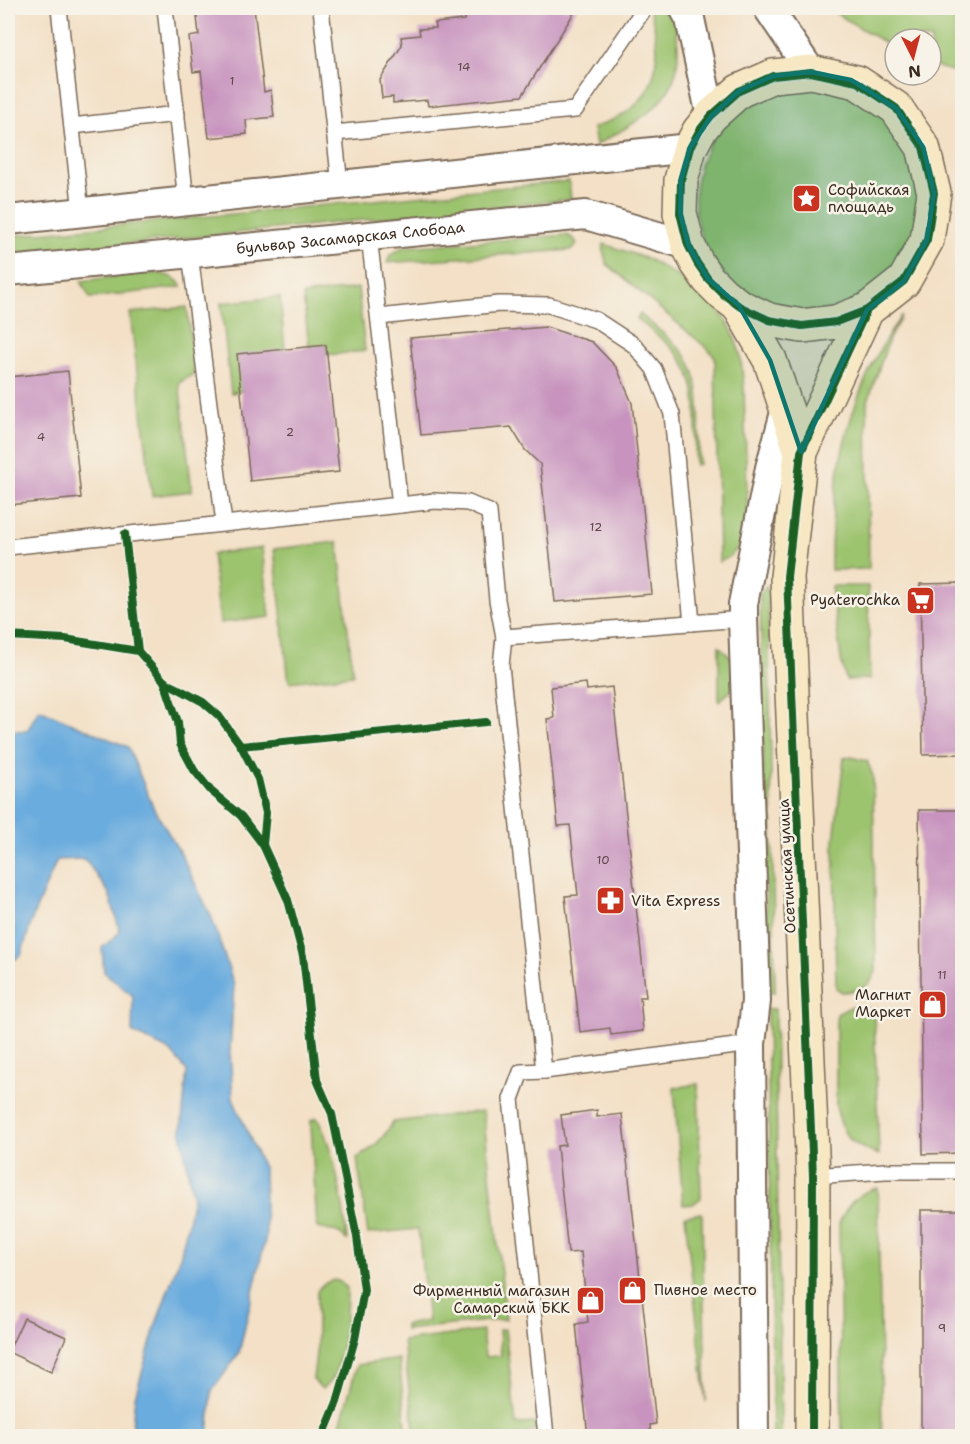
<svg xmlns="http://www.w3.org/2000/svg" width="970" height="1444" viewBox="0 0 970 1444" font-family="'Shantell Sans',sans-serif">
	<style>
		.green { fill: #9cc36e; stroke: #6c7646; stroke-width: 1.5 }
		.water { fill: #6aacde; stroke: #526b7e; stroke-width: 1.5 }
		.building { fill: #c894bf }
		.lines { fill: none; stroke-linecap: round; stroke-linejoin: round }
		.lane-casing { stroke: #7b6a59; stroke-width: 18 }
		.street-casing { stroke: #7b6a59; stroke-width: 32 }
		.secondary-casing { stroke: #7b6a59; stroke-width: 36 }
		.lane { stroke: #fff; stroke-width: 15 }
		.street { stroke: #fff; stroke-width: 28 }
		.secondary { stroke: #f7e8c3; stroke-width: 33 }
		.cycleway-casing { stroke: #f7f3e8; stroke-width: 11 }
		.cycleway { stroke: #1b5e20; stroke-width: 8 }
		.marked { fill: #0f766e; fill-opacity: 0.2; stroke: #0f766e; stroke-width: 4.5; stroke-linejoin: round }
		.labels { text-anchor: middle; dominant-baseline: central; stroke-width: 5; stroke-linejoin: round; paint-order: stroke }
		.number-label { font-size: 12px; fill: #5e4446 }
		.poi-label { font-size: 15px; fill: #3b2a1e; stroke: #f7f3e8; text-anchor: start }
		.street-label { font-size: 15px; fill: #3b2a1e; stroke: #f7f3e8 }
	</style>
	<rect width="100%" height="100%" fill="#f7f3e8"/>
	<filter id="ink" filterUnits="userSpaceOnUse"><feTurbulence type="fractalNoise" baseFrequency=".0167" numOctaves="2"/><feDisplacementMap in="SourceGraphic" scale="12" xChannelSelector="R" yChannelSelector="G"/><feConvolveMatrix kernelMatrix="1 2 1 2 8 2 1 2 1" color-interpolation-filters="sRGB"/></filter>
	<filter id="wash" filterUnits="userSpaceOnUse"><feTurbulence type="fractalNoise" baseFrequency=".008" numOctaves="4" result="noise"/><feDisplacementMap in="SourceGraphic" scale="24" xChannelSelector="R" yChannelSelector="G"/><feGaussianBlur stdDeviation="1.35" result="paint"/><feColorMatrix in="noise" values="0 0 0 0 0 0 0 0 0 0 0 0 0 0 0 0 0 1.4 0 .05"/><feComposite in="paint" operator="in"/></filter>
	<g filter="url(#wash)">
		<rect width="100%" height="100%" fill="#f3e0c6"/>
		<g class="green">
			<path d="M649,8H672V9C692,90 662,109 596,145L593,128C606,122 621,118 632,108C662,83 661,42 649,8Z"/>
			<path d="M827,8H962V74L931,65V39H895V49Z"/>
			<circle cx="807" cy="199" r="112"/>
			<path d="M569,181L571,199L8,256V236Z"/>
			<path d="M567,235L574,239L577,243L575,247L571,250L387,263L390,255L403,247Z"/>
			<path d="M604,244L648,259L694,286L718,309L731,328L740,353L744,387L748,528C744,542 734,557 719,562L715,357L708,349L607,264L603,251Z"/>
			<path d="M141,273C155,273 174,272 182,287L90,298L81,281Z"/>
			<path d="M358,288L365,351L327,355L326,345L309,347L303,295Z"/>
			<path d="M280,297L285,350L241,391L231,393L221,303Z"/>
			<path d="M187,307L194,370V374L179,383L192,491L152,496L130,313Z"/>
			<path d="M640,314C654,326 670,338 682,351C706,378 698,430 699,464L695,465C695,431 703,385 679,356C668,342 651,331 637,319Z"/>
			<path d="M902,315L889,339L867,404L869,569L831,570C830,477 848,391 902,315Z"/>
			<path d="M338,542L353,675L289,682L274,549Z"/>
			<path d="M262,548L270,617L220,623L212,554Z"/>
			<path d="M767,586L768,595L775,992H768L760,593Z"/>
			<path d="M831,586H868L870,679L846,680L841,659Z"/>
			<path d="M719,646C733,657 737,666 741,682L719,701Z"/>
			<path d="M851,757L867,761L873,776L876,971C870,988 860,991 842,992L836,988L834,840L844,758Z"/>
			<path d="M850,1007L867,1008L874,1014L879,1155C850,1145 842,1137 836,1105V1021L837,1014Z"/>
			<path d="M767,1009H775L781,1436H773Z"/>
			<path d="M698,1084L701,1198L693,1204L683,1205L674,1088Z"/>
			<path d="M483,1111L506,1319L405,1330V1325L428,1321L418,1229L368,1234L357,1158C374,1148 383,1139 393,1122Z"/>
			<path d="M317,1118C334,1147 344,1206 347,1240L337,1232L317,1228L311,1125V1120Z"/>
			<path d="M878,1188L882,1436H842L839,1224C846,1205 858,1192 878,1188Z"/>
			<path d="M702,1213L706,1402L685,1216Z"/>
			<path d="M335,1280L342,1283L347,1288C347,1308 343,1364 332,1379C330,1383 325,1386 322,1389L313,1379L317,1345V1292C321,1284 327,1282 335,1280Z"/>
			<path d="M505,1329L516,1424L536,1423V1429L522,1436H415L403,1341L482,1331L485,1357L501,1356L499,1330Z"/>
			<path d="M399,1359L407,1436H337L357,1365Z"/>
		</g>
		<path class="water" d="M39,709L128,747L154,809L181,854L212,918L234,985L230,1051L233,1099L264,1170L266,1236L239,1353L212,1391L208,1436H131L135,1397L156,1324L181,1254L193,1198L181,1132L187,1071L170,1051L132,1032L133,996L104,972L102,948L120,932L109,893L85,859L57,860L34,914L21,955L8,965V730L27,731Z"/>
		<g id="blocks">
			<g class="building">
				<path d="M196,8H254L264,92L271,90L274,117L246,120L247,134L209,138L201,71L193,72L189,37L199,35Z"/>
				<path d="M471,8H577L522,96L428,106L427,100L393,103V97L382,98L380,80L402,45L401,37L420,35L419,29L436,28L435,23L464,20Z"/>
				<path d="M546,327L592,342L617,368L632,403L652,594L555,602L540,464L525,450L511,427L421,435L410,338Z"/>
				<path d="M326,345L339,472L250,481L237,354Z"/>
				<path d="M68,371L81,498L8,505V377Z"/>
				<path d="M963,583V754L923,755L920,584Z"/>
				<path d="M586,683L587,690L612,687L646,997H640L643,1031L611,1035L610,1028L580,1032L565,896L578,895L570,825L558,826L547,719L554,718L551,687Z"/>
				<path d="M919,810H963V1153L923,1154Z"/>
				<path d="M597,1110V1117L622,1114L656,1424L650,1425L651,1437H588L576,1324L588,1322L581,1252L568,1253L557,1146L565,1145L561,1115Z"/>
				<rect x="921" y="1210" width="42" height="227"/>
				<path d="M24,1318L66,1337L51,1372L8,1352Z"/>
			</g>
		</g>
	</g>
	<g filter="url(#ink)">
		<use href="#blocks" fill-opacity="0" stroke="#7b6a59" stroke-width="1.5"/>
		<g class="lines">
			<defs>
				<g id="lane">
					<path d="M59,8L81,212"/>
					<path d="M165,8L186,201"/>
					<path d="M321,8L340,185"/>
					<path d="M72,126L177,114"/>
					<path d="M334,133L575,110L642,12"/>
					<path d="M190,254L224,523"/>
					<path d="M379,317L499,304L549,305L596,320L634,345L654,369L672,414L692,623"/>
					<path d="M400,505L435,501L468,503L489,512L497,600L504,637"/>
					<path d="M8,547L400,505L369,236"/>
					<path d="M544,1071L501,666L504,637L743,619"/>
					<path d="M813,1176L885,1171H962"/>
					<path d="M546,1436L511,1099L521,1072L544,1071L751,1044"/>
				</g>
				<g id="street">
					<path d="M684,8L690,19L711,116"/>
					<path d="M768,8L811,72"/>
					<path d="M8,220L690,148"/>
					<path id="s1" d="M8,271L586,215L688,245"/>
					<path d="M754,1436L751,1044L756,1001L743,619V604L770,468L786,409"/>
				</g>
				<g id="secondary">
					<path d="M739,306L770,360L801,452"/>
					<path d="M812,1436L813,1176L787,577L801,452L867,310L904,281L927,240L934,193L923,147L896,108L857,82L811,72L773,76L739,91L711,116L699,131L690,148L681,180L680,213L688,245L697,263L708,279L723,294L739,306L769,320L802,326L836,322L867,310"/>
				</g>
			</defs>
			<use href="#lane" class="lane-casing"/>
			<use href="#street" class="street-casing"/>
			<use href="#secondary" class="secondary-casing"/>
			<use href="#lane" class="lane"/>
			<use href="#street" class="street"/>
			<use href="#secondary" class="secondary"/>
			<defs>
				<g id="cycleway">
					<path d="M125,534L138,651"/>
					<path d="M8,636L65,639L138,651L164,681L203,702L219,716L241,746L258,779L266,813L263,845L288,900L303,956L317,1080L332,1114L357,1237L364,1290L355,1339L337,1402L323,1436"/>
					<path d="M164,681L178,722L180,744L194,770L211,791L241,816L263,845"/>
					<path d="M241,746L486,722"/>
					<path d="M812,1436L813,1176L787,577L801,452L867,310L904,281L927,240L934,193L923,147L896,108L857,82L811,72L773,76L739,91L711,116L699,131L690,148L681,180L680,213L688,245L697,263L708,279L723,294L739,306L769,320L802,326L836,322L867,310"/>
				</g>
			</defs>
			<use href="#cycleway" class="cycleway-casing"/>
			<use href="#cycleway" class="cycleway"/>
		</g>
	</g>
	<path class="marked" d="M811,72L851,80L896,108L923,147L934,193L927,240L904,281L867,310L801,452L770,360L739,306L708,279L688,245L680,213L681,180L690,148L711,116L739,91L773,76Z"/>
	<defs>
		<symbol id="sight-square" viewBox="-11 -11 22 22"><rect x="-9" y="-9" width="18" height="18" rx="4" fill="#c8321e" stroke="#f7f3e8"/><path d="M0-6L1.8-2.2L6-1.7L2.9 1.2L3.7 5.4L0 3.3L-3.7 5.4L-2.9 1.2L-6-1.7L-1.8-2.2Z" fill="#fff"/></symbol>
		<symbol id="supermarket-square" viewBox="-11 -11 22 22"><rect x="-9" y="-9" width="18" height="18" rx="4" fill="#c8321e" stroke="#f7f3e8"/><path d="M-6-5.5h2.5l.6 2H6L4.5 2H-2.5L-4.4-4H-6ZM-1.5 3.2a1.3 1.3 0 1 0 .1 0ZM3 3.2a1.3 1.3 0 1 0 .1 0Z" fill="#fff"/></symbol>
		<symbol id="pharmacy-square" viewBox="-11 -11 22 22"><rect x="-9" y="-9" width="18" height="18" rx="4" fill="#c8321e" stroke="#f7f3e8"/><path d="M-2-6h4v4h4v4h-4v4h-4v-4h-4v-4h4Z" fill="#fff"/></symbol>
		<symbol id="shop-square" viewBox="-11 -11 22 22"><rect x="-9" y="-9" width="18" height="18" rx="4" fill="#c8321e" stroke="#f7f3e8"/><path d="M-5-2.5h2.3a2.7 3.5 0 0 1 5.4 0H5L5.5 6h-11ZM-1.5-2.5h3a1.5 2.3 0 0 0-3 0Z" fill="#fff"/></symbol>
	</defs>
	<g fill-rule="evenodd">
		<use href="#sight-square" x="790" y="182" width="33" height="33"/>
		<use href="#supermarket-square" x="904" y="584" width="33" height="33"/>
		<use href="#pharmacy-square" x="594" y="884" width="33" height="33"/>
		<use href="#shop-square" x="916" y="988" width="33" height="33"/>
		<use href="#shop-square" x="616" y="1274" width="33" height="33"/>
		<use href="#shop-square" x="574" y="1284" width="33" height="33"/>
	</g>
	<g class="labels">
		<g class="number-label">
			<text x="464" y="67">14</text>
			<text x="232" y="81">1</text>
			<text x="290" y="432">2</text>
			<text x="41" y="437">4</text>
			<text x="596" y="527">12</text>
			<text x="603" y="860">10</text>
			<text x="942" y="975">11</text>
			<text x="942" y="1328">9</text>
		</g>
		<g class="poi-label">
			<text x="828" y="190">Софийская<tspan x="828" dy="17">площадь</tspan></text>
			<text x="900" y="600" text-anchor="end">Pyaterochka</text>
			<text x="631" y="901">Vita Express</text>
			<text x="911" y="995" text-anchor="end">Магнит<tspan x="911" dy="17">Маркет</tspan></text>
			<text x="654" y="1290">Пивное место</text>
			<text x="570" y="1291" text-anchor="end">Фирменный магазин<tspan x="570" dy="17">Самарский БКК</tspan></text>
		</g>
		<g class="street-label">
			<text stroke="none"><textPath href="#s1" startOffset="344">бульвар Засамарская Слобода</textPath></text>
			<text transform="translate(787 866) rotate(-93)">Осетинская улица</text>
		</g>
	</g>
	<rect width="970" height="1444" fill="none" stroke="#f7f3e8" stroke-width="30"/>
	<g transform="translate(913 57) rotate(174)"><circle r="28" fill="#f7f3e8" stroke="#aca397" stroke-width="1.5"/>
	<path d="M0-4.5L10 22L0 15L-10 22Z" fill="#c8321e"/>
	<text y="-9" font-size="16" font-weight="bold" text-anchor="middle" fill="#3b2a1e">N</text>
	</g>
</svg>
